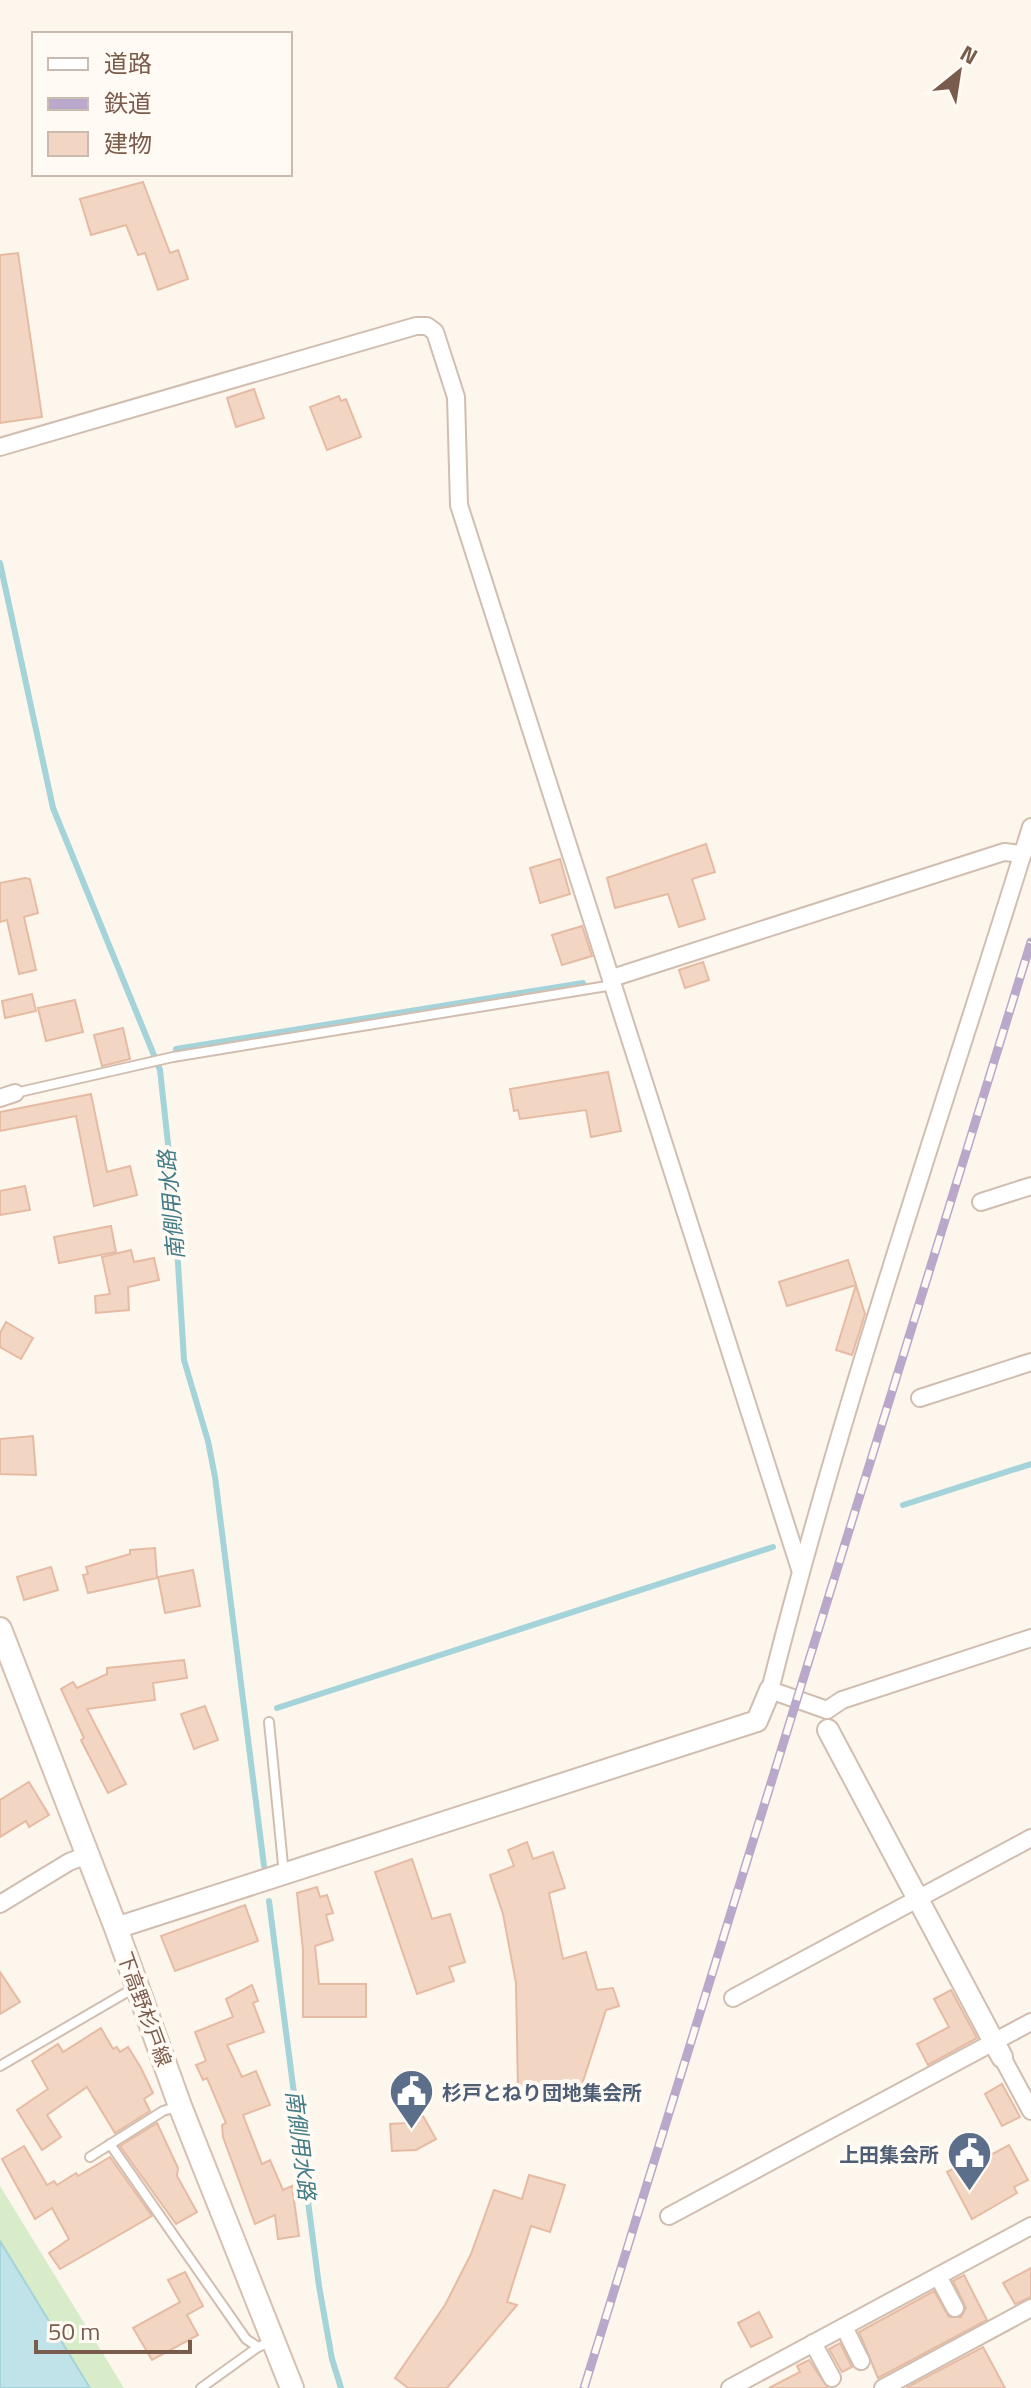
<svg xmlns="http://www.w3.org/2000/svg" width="1031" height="2388" viewBox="0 0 1031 2388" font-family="'Titillium Web','Noto Sans JP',sans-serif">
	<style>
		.green { fill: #d8ecc9 }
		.water { fill: #bfe3e8; stroke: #a5d3da; stroke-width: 2 }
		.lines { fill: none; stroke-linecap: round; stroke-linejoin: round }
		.stream { stroke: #a5d3da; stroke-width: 6 }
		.building { fill: #f3d5c3; stroke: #e6bba3; stroke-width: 2 }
		.service-casing { stroke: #d1beb0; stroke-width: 12 }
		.minor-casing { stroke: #d1beb0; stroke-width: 20 }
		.tertiary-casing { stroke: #d1beb0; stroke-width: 24 }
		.secondary-casing { stroke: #d6c0b0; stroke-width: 26 }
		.service { stroke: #fff; stroke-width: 8 }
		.minor { stroke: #fff; stroke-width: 16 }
		.tertiary { stroke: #fff; stroke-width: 20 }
		.secondary { stroke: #fff; stroke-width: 22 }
		.rail-casing { stroke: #b9a8c9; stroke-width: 9 }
		.rail { stroke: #fffaf3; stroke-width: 6; stroke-dasharray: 18; stroke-linecap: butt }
		.labels { text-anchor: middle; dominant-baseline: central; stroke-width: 8; stroke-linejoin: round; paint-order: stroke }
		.street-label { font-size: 20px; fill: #7a5c4d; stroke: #fffaf3 }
		.service-label { font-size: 20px; font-weight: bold; fill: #4e5e75; stroke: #fffaf3; text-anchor: start }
		.water-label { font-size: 22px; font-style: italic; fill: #437c86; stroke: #fffaf3 }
	</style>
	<rect width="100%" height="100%" fill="#fdf6ec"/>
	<path class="green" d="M0,2186L124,2388H90L0,2241Z"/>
	<path class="water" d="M0,2241L90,2388H0Z"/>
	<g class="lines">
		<g class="stream">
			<path d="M0,563L53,808L160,1070L174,1199L184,1360L208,1441L215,1477L264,1866"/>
			<path d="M176,1049L583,983"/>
			<path d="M903,1505L1031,1464"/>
			<path d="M277,1708L773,1547"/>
			<path d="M269,1901L319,2286L332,2359L341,2388"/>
		</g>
	</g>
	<g class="building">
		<path d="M143,182L170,253L178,250L188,279L158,290L145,253L138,255L126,225L91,235L80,199Z"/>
		<path d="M18,253L42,417L0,423V255Z"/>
		<path d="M254,389L264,418L236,427L227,398Z"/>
		<path d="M339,396L341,401L346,399L361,437L327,450L310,407Z"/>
		<path d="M706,844L715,872L692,879L705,919L679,927L668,894L615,908L607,878Z"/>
		<path d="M560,859L570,894L540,903L530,868Z"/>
		<path d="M25,878L30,879L38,913L24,917L36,970L19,974L7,920L0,922V883Z"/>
		<path d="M582,926L592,956L562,965L552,935Z"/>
		<path d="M703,962L709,980L685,988L679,970Z"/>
		<path d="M32,994L36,1011L5,1018L2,1001Z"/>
		<path d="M75,1000L83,1032L46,1041L38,1008Z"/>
		<path d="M123,1028L130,1059L102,1066L94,1035Z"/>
		<path d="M608,1072L621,1131L591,1137L586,1110L520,1119L518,1110L514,1111L510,1089Z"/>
		<path d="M91,1094L107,1172L130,1166L137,1195L94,1206L76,1116L0,1131V1112Z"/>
		<path d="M25,1186L30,1210L0,1215V1191Z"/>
		<path d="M111,1226L116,1252L59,1263L54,1237Z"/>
		<path d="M131,1250L134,1262L154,1258L159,1280L128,1287L129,1310L96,1313L95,1296L110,1294L102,1257Z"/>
		<path d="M848,1260L856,1285L787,1306L779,1282Z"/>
		<path d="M856,1285L865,1314L852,1355L836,1350Z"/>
		<path d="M6,1322L33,1338L21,1359L0,1347V1333Z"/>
		<path d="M33,1436L36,1475L0,1474V1439Z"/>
		<path d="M155,1548L157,1578L88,1593L83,1575L88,1574L86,1567L130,1554V1550Z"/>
		<path d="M51,1567L58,1590L24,1600L17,1577Z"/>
		<path d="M193,1570L200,1606L165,1613L158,1577Z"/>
		<path d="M184,1660L187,1678L153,1683L155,1700L87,1709L126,1784L108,1793L81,1740L84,1738L61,1689L73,1682L77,1688L107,1674V1668Z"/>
		<path d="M205,1706L218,1740L194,1749L181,1714Z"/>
		<path d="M29,1782L49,1815L29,1827L26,1821L0,1837V1800Z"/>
		<path d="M527,1842L533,1859L553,1852L565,1888L549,1893L563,1959L586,1952L597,1990L613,1988L619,2006L606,2010L578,2097L518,2090L516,1983L503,1914L490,1875L514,1866L508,1850Z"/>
		<path d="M412,1859L432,1919L450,1914L465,1962L449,1967L454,1981L417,1994L375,1872Z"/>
		<path d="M317,1887L320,1897L327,1895L333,1913L326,1915L333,1940L315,1946L319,1984H366V2017H303V1950L297,1893Z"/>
		<path d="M245,1905L258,1941L175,1971L161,1936Z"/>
		<path d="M0,1972L20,2002L0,2014Z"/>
		<path d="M252,1985L258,2001L253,2003L264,2032L227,2045L242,2077L256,2071L270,2105L243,2115L262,2164L270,2160L283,2190L292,2186L299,2236L278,2239L275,2215L255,2224L223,2137L222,2125L226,2123L207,2078L203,2080L196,2065L206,2061L195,2032L233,2017L226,1999Z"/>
		<path d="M951,1990L977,2038L928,2065L917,2044L949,2027L934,1999Z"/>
		<path d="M101,2028L113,2049L117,2047L120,2052L128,2047L141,2068L153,2093L144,2099L150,2111L115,2133L87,2087L47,2115L61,2137L42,2150L17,2110L48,2089L32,2061L58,2044L63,2052Z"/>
		<path d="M1002,2084L1020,2117L1002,2126L985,2094Z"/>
		<path d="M423,2116L436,2139L416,2150L392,2151L390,2124L408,2123Z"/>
		<path d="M157,2123L178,2168L177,2176L197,2212L176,2224L120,2146Z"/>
		<path d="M1009,2145L1028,2180L1014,2187L1017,2193L972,2219L947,2172L968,2161L970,2166Z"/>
		<path d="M24,2146L47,2185L54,2181L57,2185L76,2173L78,2176L110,2157L152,2216L60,2269L49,2253L69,2239L52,2208L35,2219L2,2159Z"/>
		<path d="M529,2175L565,2185L550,2232L531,2226L507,2302L517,2305L447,2388H408L395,2378L445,2305L471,2254L494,2190L522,2199Z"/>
		<path d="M1031,2268V2297L1015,2304L1003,2283Z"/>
		<path d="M185,2272L203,2306L187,2315L198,2335L152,2360L133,2328L180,2302L168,2280Z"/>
		<path d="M964,2275L987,2320L878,2378L859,2332L934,2291L949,2317H961L966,2308L953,2281Z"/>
		<path d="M759,2312L772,2337L751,2347L738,2323Z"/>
		<path d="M840,2343L852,2367L842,2372L829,2349Z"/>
		<path d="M983,2347L1005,2388H906Z"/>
		<path d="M809,2360L828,2388H769L800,2372L797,2366Z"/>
	</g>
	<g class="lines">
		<defs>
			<g id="service">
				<path d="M15,1093L173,1057L613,985"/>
				<path d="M269,1722L284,1875"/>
				<path d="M0,2066L134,1988"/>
				<path d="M110,2144L246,2339L258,2347L271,2342"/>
				<path d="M90,2157L163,2111L179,2106"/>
				<path d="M201,2388L258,2347"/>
			</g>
			<g id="minor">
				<path d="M0,447L416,326H427L435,332L456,397L459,505L800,1569"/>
				<path d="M612,978L1004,852L1023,854"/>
				<path d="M0,1098L15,1093"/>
				<path d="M981,1202L1031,1186"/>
				<path d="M920,1398L1031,1362"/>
				<path d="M827,1710L770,1690C843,1399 942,1114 1031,827"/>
				<path d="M827,1710L842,1700L1031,1638"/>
				<path d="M0,1904L69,1862L87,1855"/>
				<path d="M733,1998L1031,1838"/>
				<path d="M1002,2057L1031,2111"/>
				<path d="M669,2216L1031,2022"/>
				<path d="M938,2276L955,2308"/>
				<path d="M844,2327L861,2361"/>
				<path d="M813,2343L832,2378"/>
				<path d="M730,2388L1031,2226"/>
				<path d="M883,2388L1031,2308"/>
			</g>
			<g id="tertiary">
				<path d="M828,1730L1002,2057"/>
				<path d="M116,1928L757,1721L770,1690"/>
			</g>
			<path id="secondary" d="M0,1629L116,1928L180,2106L292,2388"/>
		</defs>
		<use href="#service" class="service-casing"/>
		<use href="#minor" class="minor-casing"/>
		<use href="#tertiary" class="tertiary-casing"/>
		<use href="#secondary" class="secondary-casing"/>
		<use href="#service" class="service"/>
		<use href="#minor" class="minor"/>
		<use href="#tertiary" class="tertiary"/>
		<use href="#secondary" class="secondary"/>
		<defs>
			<path id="rail" d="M584,2388L1031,942"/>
		</defs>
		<use href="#rail" class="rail-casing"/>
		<use href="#rail" class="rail"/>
	</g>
	<defs>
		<symbol id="civic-pin" viewBox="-11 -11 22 30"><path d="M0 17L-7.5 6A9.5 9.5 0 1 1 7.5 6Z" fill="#5c6f8a" stroke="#fffaf3"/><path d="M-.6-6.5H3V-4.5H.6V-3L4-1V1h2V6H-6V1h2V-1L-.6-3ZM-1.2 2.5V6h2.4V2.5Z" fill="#fff"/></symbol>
	</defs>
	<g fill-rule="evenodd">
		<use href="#civic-pin" x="386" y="2066" width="51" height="69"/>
		<use href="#civic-pin" x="944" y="2128" width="51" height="69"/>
	</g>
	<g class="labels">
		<g class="street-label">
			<text transform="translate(145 2009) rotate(70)">下高野杉戸線</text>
		</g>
		<g class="service-label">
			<text x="442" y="2092">杉戸とねり団地集会所</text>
			<text x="939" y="2154" text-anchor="end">上田集会所</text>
		</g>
		<g class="water-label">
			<text transform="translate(171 1205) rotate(-95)">南側用水路</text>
			<text transform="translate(301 2145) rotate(83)">南側用水路</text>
		</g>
	</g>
	<rect x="32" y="32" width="260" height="144" fill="#fffaf3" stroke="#cabbb1" stroke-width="2"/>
	<rect x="48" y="58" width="40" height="12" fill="#ffffff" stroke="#cabbb1" stroke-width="2"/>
	<text x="104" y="72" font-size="24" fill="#7a5c4d">道路</text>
	<rect x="48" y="98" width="40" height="12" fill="#b9a8c9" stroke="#cabbb1" stroke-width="2"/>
	<text x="104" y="112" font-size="24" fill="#7a5c4d">鉄道</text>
	<rect x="48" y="132" width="40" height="24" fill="#f3d5c3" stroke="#cabbb1" stroke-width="2"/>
	<text x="104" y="152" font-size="24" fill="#7a5c4d">建物</text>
	<g transform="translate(959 72) rotate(30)" stroke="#fffaf3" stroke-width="6" paint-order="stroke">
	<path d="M0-6L14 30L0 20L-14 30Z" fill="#7a5c4d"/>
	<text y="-12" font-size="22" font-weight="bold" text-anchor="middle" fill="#7a5c4d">N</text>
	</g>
	<path d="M36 2340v12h154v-12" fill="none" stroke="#7a5c4d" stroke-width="4"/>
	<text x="48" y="2340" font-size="24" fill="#7a5c4d" stroke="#fffaf3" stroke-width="6" paint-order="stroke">50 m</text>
</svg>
